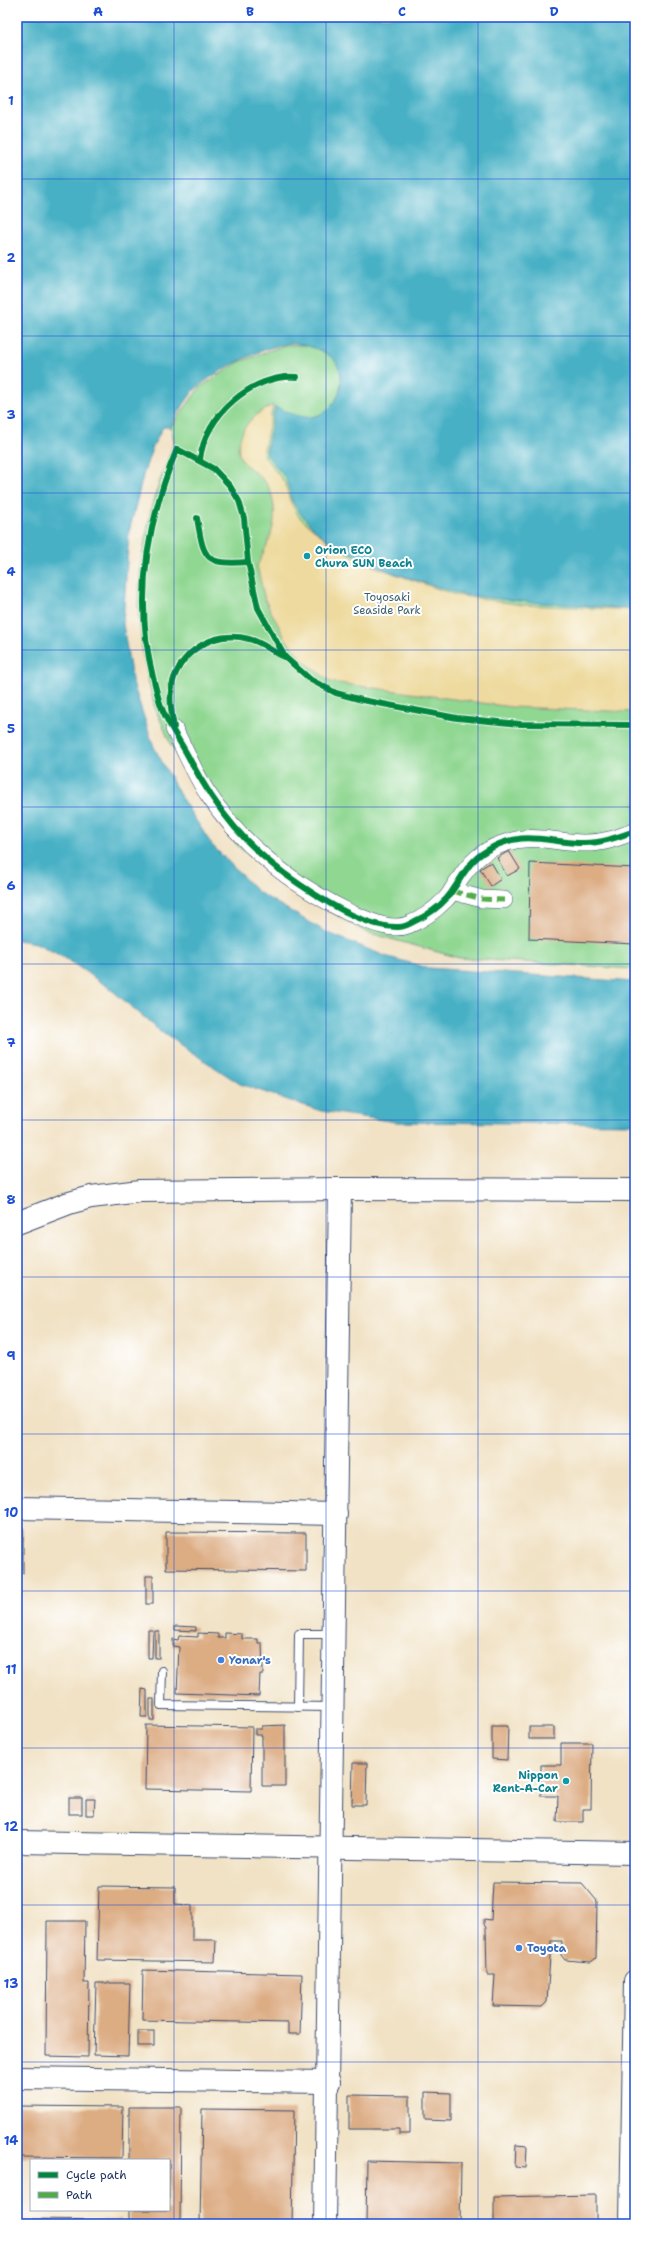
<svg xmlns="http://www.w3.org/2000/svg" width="652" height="2241" viewBox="0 0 652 2241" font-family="'Shantell Sans',sans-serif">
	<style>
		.green { fill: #90d792; stroke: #568378 }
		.sand { fill: #eeda9e; stroke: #84847e }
		.water { fill: #46b0c5; stroke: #307092 }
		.building { fill: #dcac83 }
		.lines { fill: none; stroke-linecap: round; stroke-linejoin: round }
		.lane-casing { stroke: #3b4a6d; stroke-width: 10 }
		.street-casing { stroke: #3b4a6d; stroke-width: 18 }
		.secondary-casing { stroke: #3b4a6d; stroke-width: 24 }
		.lane { stroke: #fff; stroke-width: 8 }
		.street { stroke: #fff; stroke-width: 17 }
		.secondary { stroke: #fff; stroke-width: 22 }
		.quiet { stroke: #52ab49; stroke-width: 5; stroke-dasharray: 10 5; stroke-linecap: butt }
		.cycleway-casing { stroke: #fff; stroke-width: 8 }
		.cycleway { stroke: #00873e; stroke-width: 6 }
		.grid { fill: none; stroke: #1d4ed8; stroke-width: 1; stroke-opacity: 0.55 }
		.culture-dot { fill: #0f9aa8; stroke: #fff; stroke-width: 1.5 }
		.shop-dot { fill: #3f7fe0; stroke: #fff; stroke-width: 1.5 }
		.labels { text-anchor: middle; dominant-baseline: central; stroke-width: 4; stroke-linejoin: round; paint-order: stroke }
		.culture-label { font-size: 11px; font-weight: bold; fill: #0d838f; stroke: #fff; text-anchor: start }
		.park-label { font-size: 11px; fill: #3e616e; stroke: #fff }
		.shop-label { font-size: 11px; font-weight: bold; fill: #366cbe; stroke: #fff; text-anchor: start }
		.neatline { fill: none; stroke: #1d4ed8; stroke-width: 1.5 }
		.grid-label { font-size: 13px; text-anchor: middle; font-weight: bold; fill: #1d4ed8 }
	</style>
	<rect width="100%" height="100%" fill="#fff"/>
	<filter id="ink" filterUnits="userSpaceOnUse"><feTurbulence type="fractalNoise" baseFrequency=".025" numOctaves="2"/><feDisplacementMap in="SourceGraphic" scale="8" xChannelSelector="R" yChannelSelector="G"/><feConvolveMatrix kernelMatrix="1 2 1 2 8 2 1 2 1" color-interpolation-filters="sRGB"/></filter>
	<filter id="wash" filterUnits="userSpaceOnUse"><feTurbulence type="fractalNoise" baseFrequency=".012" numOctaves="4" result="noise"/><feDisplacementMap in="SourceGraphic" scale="16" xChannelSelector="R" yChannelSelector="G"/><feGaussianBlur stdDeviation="0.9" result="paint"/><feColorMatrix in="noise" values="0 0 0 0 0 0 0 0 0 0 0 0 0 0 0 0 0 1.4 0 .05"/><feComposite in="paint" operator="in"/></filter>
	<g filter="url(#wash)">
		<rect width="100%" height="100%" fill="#f1e2c5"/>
		<path class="green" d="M285,345L635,347V969L459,958L366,932L301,895L270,873L239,847L212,814L170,743L154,705L143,655L138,605L141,563L152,504L174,442L171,427L200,387L239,362Z"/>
		<path class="sand" d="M273,405L263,455L285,483L290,501L299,517L334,546L370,565L455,595L522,605L635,610V712L511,707L331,682L302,660L285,638L265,600L257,566C269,541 279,524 272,496C264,465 229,471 241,436C247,419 258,413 273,405Z"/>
		<path class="water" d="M17,17H635V607L622,608L528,602L464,595L396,574L371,563L334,544L316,531L301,514L292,501L286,478L266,454L275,407C285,411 299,418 310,417C335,415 350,382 335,361C327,350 298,341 285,344C259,349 220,369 200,385C189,393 178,415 170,427H163L153,446L144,472L129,532L123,624L132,680L153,745L182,799L212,845L258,892L326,932L385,956L428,968L635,982V1124L396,1122L321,1111L240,1084L164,1034L108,987L65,958L36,943L17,940Z"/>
		<g id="blocks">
			<g class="building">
				<path d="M509,851L520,869L507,876L497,858Z"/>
				<path d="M491,862L501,879L491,886L480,869Z"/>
				<path d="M530,863L635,868V944L529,939Z"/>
				<rect x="17" y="1528" width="6" height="45"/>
				<path d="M166,1532L306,1533V1571L166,1569Z"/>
				<rect x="146" y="1576" width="7" height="28"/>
				<path d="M175,1626L196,1627V1631L175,1630Z"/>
				<path d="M148,1630H153L152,1658H148Z"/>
				<rect x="155" y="1631" width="4" height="27"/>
				<path d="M198,1633L218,1634V1638H225V1633L242,1634V1639H258V1643H262L263,1674H260L259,1696L177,1693L179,1647L173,1646V1639L178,1640L179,1636L198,1637Z"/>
				<path d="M142,1689L147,1690V1717H141Z"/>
				<rect x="150" y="1699" width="4" height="21"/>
				<path d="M146,1725L252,1727L251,1791L145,1789Z"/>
				<path d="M285,1725V1786H262V1735H255V1729H262V1726Z"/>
				<path d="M492,1726H508L507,1760L492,1759Z"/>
				<rect x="529" y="1727" width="25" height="12"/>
				<path d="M561,1743H592L591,1809H583V1822H557L558,1796H541V1765H561Z"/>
				<path d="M353,1763H367L366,1805H352Z"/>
				<rect x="69" y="1798" width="13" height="16"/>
				<path d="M86,1799H95L94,1815H86Z"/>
				<path d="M493,1882L582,1883L597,1901L596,1958L591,1962L565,1960L561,1955L562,1941H551L547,2002L542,2007L493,2006L495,1975H487L486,1928L484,1924V1919L491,1920Z"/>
				<path d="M99,1886L175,1887V1904L192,1905V1940H216L215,1962L97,1960Z"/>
				<path d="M47,1921H85L84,1983H89L88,2057L46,2056Z"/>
				<path d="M143,1970L302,1974L300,2034H288V2023L142,2020Z"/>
				<path d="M96,1983H130L128,2056L94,2055Z"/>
				<rect x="138" y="2031" width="16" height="15"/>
				<path d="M425,2092L451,2093V2121L425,2120Z"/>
				<path d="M349,2095L410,2096V2134H399V2129H349Z"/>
				<path d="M17,2106L123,2107L122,2158L17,2157Z"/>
				<path d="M129,2107H181L180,2224H129V2210H169V2160H129Z"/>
				<path d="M202,2109L294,2110L292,2224H200Z"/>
				<path d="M516,2145L527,2146L526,2168L515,2167Z"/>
				<path d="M367,2161L461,2163L460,2224H366Z"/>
				<path d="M596,2195V2224H494V2197Z"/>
				<path d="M17,2219L121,2220V2224H17Z"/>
			</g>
		</g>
	</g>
	<g filter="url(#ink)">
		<use href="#blocks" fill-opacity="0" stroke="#3b4a6d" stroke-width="1"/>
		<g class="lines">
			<defs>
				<g id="lane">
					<path d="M162,1671L161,1705L333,1707"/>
					<path d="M298,1707L299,1634H332"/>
				</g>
				<g id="street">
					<path d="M174,729C185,750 194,772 206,791C241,845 293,885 350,913C367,920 390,932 408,925C421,920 435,910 445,900C451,894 454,886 459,880C470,863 482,851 502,844C532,833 553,842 582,843C601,844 618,838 635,831"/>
					<path d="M452,891L482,899L504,900"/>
				</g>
				<g id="secondary">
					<path d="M17,1223L69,1203L91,1197L140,1191L340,1189L635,1190"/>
					<path d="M17,1508L336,1514"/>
					<path d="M17,1842L635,1853"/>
					<path d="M17,2078L329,2082"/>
					<path d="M325,2224L340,1189"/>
					<path d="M631,2224L635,1981"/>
				</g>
			</defs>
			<use href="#lane" class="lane-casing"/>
			<use href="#street" class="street-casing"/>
			<use href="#secondary" class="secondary-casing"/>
			<use href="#lane" class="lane"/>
			<use href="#street" class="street"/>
			<use href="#secondary" class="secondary"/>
			<path class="quiet" d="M452,891L482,899L504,900"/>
			<defs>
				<g id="cycleway">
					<path d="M200,460C204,416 253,373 297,377"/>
					<path d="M197,518C204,559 204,565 248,562"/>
					<path d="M635,725L520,724L457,718L362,700L336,693L311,680L285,657L258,608L248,562L244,518L239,501L230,486L214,469L177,449C147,521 134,600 153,677C156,688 158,700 163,711C169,726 180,741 188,756C216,810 248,850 299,884C324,901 368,929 399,927C404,927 410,924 415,921C426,916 439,907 447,898C460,882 467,862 486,851C523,828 547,843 584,843C602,843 618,837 635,831"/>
					<path d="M174,727C172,716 169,702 171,691C176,653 213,629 249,639C262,642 272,652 285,657"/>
				</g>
			</defs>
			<use href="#cycleway" class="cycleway-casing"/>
			<use href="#cycleway" class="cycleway"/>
		</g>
	</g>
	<path class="grid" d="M174,17V2224M326,17V2224M478,17V2224M17,179H635M17,336H635M17,493H635M17,650H635M17,807H635M17,964H635M17,1120H635M17,1277H635M17,1434H635M17,1591H635M17,1748H635M17,1905H635M17,2062H635"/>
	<g class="culture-dot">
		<circle cx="307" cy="556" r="4"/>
		<circle cx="566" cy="1781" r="4"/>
	</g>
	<g class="shop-dot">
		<circle cx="221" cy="1660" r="4"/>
		<circle cx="519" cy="1948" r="4"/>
	</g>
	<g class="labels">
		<g class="culture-label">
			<text x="315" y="550">Orion ECO<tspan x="315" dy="13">Chura SUN Beach</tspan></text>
			<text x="558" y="1775" text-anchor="end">Nippon<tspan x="558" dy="13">Rent-A-Car</tspan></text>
		</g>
		<g class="park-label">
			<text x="387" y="597">Toyosaki<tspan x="387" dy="13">Seaside Park</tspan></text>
		</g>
		<g class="shop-label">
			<text x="229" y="1660">Yonar's</text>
			<text x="527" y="1948">Toyota</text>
		</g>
	</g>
	<rect width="652" height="2241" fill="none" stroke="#fff" stroke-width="44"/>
	<rect x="30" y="2159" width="140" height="52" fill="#ffffff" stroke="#a4acbf"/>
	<rect x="38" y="2172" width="20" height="6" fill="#00873e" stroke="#a4acbf"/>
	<text x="66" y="2179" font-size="12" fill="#1b2f5e">Cycle path</text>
	<rect x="38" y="2192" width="20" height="6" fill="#52ab49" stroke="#a4acbf"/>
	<text x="66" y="2199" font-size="12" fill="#1b2f5e">Path</text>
	<rect x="22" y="22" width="608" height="2197" class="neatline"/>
	<g class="grid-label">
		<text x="98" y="16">A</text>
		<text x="250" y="16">B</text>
		<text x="402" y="16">C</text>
		<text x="554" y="16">D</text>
		<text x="11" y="105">1</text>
		<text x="11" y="262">2</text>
		<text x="11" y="419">3</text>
		<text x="11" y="576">4</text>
		<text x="11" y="733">5</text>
		<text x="11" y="890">6</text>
		<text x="11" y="1047">7</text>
		<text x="11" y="1204">8</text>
		<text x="11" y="1360">9</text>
		<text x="11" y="1517">10</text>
		<text x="11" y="1674">11</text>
		<text x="11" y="1831">12</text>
		<text x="11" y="1988">13</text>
		<text x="11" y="2145">14</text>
	</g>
</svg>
